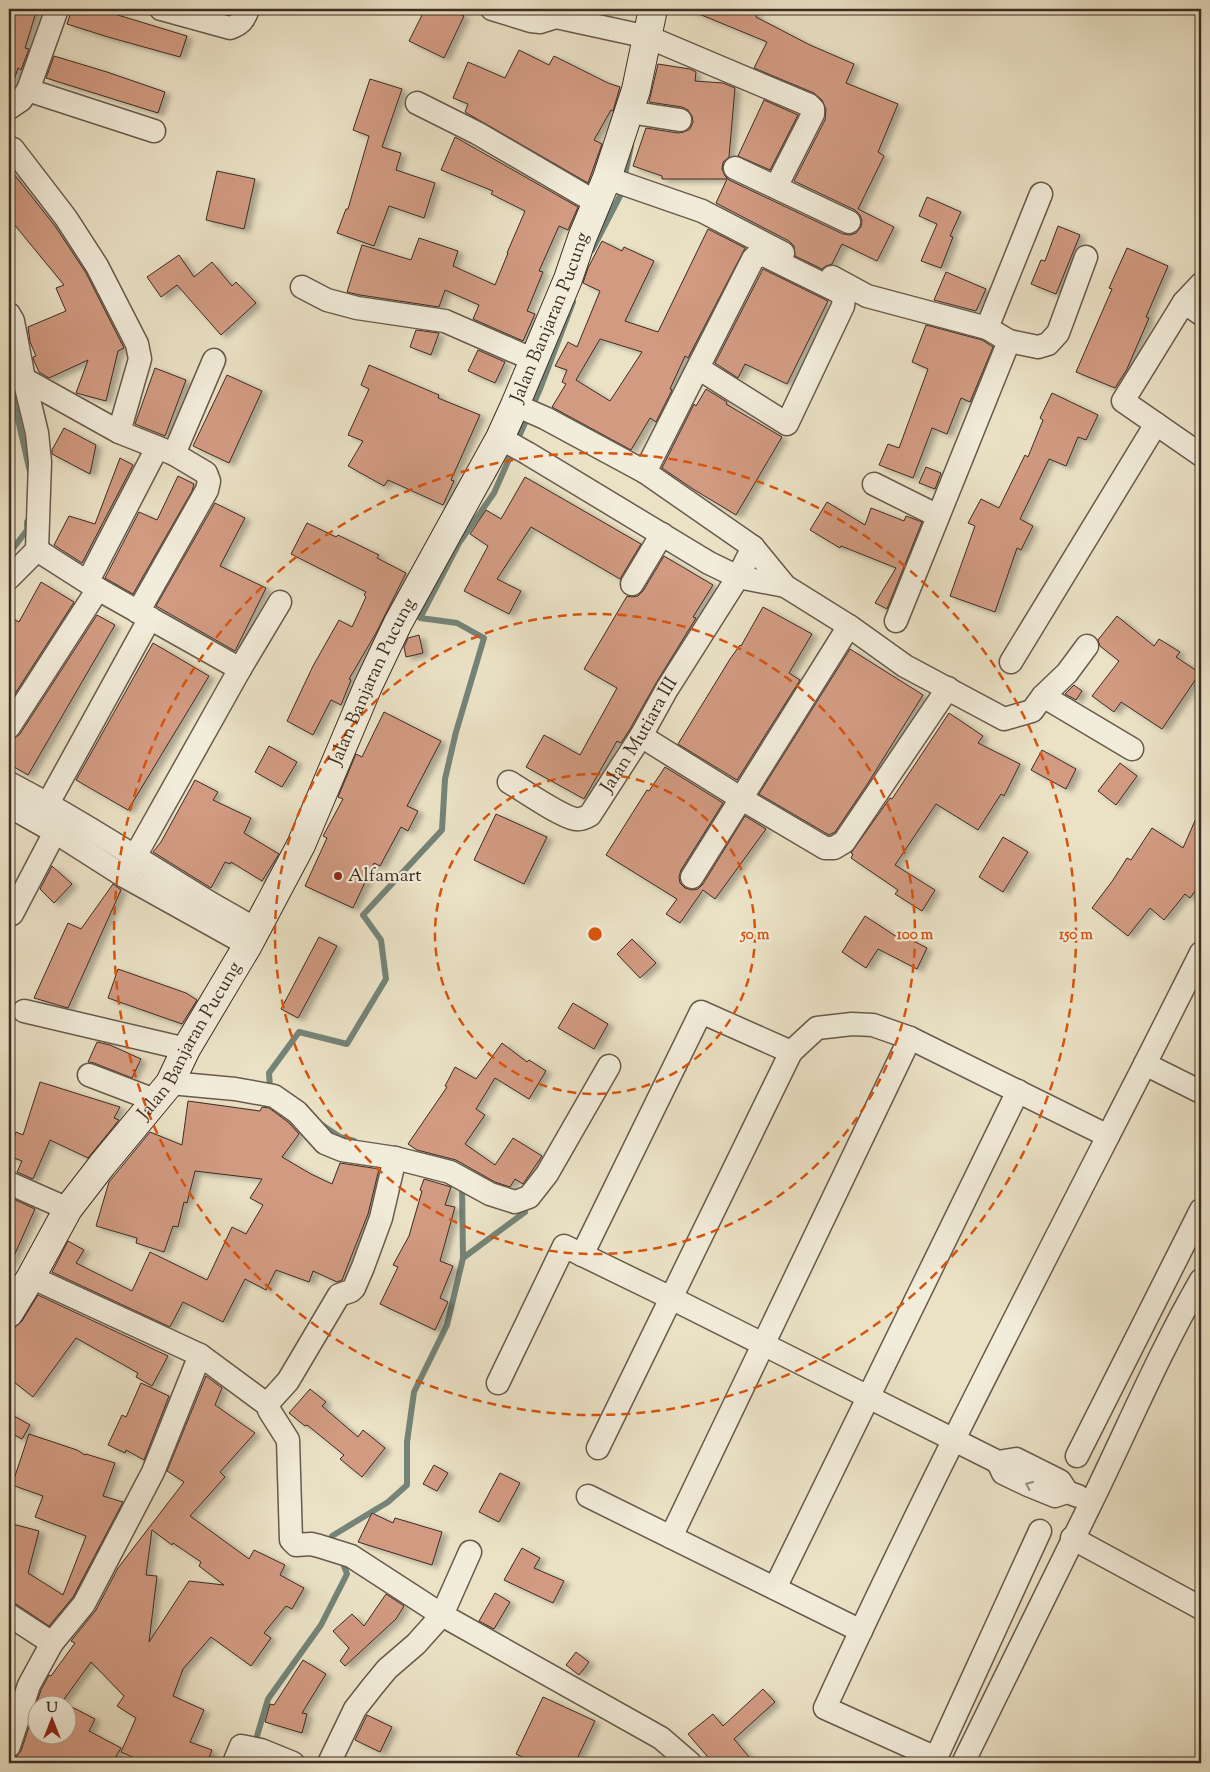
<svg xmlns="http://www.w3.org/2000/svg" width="1210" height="1772" viewBox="0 0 1210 1772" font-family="'Sorts Mill Goudy',serif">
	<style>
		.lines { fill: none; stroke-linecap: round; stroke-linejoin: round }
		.stream { stroke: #748478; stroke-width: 6 }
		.building { fill: #d19a81; stroke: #3d2c23; fill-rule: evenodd; filter: url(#shadow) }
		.street-casing { stroke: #685a4c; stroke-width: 25 }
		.secondary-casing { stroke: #3d2c23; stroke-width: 30 }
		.street { stroke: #f2ecda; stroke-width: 22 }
		.secondary { stroke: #f2ecda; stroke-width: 28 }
		.oneway { stroke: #988c7e }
		.ring { fill: none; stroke: #d7540e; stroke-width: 2.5; stroke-dasharray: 9 6 }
		.poi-dot { fill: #8f2418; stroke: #f2ecda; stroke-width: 2 }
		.labels { text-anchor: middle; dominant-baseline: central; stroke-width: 4.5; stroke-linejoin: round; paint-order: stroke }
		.street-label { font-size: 19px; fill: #3d2c23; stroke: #f2ecda }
		.poi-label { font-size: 19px; fill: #3d2c23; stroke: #f2ecda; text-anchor: start }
		.centre { fill: #d7540e; stroke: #f2ecda; stroke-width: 2.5 }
		.ring-label { font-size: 15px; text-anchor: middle; font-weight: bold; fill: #d7540e; stroke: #f2ecda; stroke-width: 4.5; stroke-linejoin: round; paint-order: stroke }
	</style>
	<defs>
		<filter id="shadow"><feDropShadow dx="5.5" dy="3" stdDeviation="2.5" flood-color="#0004"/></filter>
	</defs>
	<rect width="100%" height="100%" fill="#ebe2c6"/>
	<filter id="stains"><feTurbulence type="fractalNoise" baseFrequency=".004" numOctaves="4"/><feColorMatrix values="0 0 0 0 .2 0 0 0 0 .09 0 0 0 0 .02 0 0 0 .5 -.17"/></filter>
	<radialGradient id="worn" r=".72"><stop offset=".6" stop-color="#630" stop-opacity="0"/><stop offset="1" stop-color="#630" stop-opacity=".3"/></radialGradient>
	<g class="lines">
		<g class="stream">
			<path d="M592,250L621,194L631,146"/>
			<path d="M9,380L30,472"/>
			<path d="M9,554L27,530V522"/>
			<path d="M273,1089L270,1087L269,1073L299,1032L347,1044L386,979L381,940L363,915L442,830L445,779L456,732L484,638L457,623L420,618L459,543L494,493L540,389L573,302"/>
			<path d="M319,1123L340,1137L354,1141"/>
			<path d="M462,1184L463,1258"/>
			<path d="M335,1544L332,1536L388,1502L407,1485V1442L414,1392L447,1325L463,1258L525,1212"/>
			<path d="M249,1763L268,1699L321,1625L347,1574L342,1561"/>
		</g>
	</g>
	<g class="building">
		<path d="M9,9H37L25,48L29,49L21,70L18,68L12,86H9Z"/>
		<path d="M72,9H98L187,36L180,57L108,37L67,24Z"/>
		<path d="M425,9H450L464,16L444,58L409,41Z"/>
		<path d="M687,9H744L757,14L756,17L810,45L854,64L846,83L898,104L878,152L884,156L858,209L894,227L877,261L842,244L832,264L826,266L822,269L795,256L794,246L789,241L716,203L727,179H662V176L633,166L646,128L678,133L684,132L690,129L693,122L692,116L688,110L682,107L649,102L658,64L690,69L696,72L695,81L723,83L735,88L729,157L723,162L722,169L725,176L729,180L843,234L850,235L856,233L861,227L862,221L860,215L855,210L794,181L825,120L826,109L822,100L814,93L754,68L767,42Z"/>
		<path d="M519,50L549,65L554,56L608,83L620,87L613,111L611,110L594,140L602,144L588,183L465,112L468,104L453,98L468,62L505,78Z"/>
		<path d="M54,56L107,72L165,92L158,113L46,78Z"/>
		<path d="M370,79L402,89L382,147L401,153L396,170L435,183L424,218L389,206L374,246L337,233L346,209H348L369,136L353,130Z"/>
		<path d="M764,100L798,115L770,170L738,156Z"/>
		<path d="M455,137L578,207L568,230L559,226L539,271L543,272L527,311L535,314L523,341L473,319L479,305L445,290L439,307L360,295L347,292L362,245L411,260L419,238L458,251L453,266L495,285L508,253H507L525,211L491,194L493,191L441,170Z"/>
		<path d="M9,168L55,226L86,273L124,348L118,351L106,401L76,393L88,360L49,378L39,372L34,361L33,357L36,356L30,342L28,327L66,311L56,288L64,285L9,218Z"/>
		<path d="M217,171L255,179L244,229L206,220Z"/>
		<path d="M927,197L961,212L950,236L953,237L941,268L921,261L937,224L919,216Z"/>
		<path d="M1058,226L1080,235L1056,294L1031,284L1041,260L1045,261Z"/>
		<path d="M708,229L745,248L688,358L685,356L670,389L672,390L656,422L650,418L631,450L552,407L566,384L562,382L567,370L555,366L568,342L577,347L600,291L583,283L588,268L602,241L622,251L624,247L654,261L625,321L658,332ZM600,339L642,352L610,401L576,380Z"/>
		<path d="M1127,248L1168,266L1146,317L1149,318L1127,369L1115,388L1076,372L1112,289L1109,288Z"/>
		<path d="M179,255L194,277L212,262L232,286L236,282L256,303L221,335L177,285L161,297L147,277Z"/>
		<path d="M763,269L828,301L787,384L745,364L738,378L715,363Z"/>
		<path d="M946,272L986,289L976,311L934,300Z"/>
		<path d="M926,325L982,340L993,347L970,402L961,398L947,434L932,428L913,478L879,465L888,444L899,448L928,369L912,362Z"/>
		<path d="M416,330L439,333L431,355L410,347Z"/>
		<path d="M478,350L505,362L495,383L468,371Z"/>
		<path d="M369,365L439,395L438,398L480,415L451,480L454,481L443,505L388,480L384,486L348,466L363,441L348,435L369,389L361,385Z"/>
		<path d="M155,368L186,380L165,436L135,424Z"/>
		<path d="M227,375L262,391L229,463L193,446Z"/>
		<path d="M706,389L727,402L726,404L782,437L736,515L693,489L662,468L694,404L696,406Z"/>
		<path d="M1052,393L1098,415L1086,440L1078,437L1066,466L1049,459L1020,519L1033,526L1021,550L1017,548L995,612L950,596L975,526L968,523L981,499L999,508L1025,455L1028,457L1043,420L1040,418Z"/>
		<path d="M64,428L96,445L90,474L52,454V450Z"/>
		<path d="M120,458L133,465L82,563L54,545L69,516L95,524Z"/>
		<path d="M926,467L941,473L935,489L919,483Z"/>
		<path d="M178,476L194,484L192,491L133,594L105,578L139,512L157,520Z"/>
		<path d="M525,477L641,544L620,579L531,527L497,579L521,591L509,614L464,591L488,546L470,534L486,510L501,519Z"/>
		<path d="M827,502L865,525L871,508L904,521L906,516L922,522L887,609L875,603L896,568L841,546L840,548L810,530Z"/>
		<path d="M215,503L245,518L220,566L266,588L235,651L156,606Z"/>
		<path d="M307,523L336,537L338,535L379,555L377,558L406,573L376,633L349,679L351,680L341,705L331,700L313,735L287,721L313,666L339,620L352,627L366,597L364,595L366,592L291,554Z"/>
		<path d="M664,556L713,585L693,617L696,618L656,683L630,729L621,743L617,741L584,799L526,767L544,735L580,755L617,688L584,669L627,596L632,597L638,596L643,591Z"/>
		<path d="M41,582L74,602L9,703V617L19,622Z"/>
		<path d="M763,607L812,634L789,673L800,680L737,780L678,744L730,659L740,645L741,646Z"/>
		<path d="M97,615L115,625L28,775L9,764V740L15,738L20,734Z"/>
		<path d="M1117,616L1154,646L1159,639L1180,652L1176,657L1200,673L1162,729L1121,702L1114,712L1092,696L1119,661L1100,646L1098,640Z"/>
		<path d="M419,635L423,653L406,657L404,647L408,638Z"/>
		<path d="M153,643L209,676L128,810L76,780Z"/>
		<path d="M850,649L923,695L868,783L835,832L829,835L759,794Z"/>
		<path d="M1074,685L1082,691L1076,700L1065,694Z"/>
		<path d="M384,712L441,741L407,806L418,811L408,831L401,827L380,866L374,863L353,908L305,886L327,838L323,836L343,799L338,797L356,754L362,757Z"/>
		<path d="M949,713L983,736L978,743L1020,764L1004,796L1001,794L978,830L936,804L895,865L935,890L922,911L895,894L898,890L851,858L853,854L851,853L890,798L892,799Z"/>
		<path d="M269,746L297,762L282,787L255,772Z"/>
		<path d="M1042,750L1076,769L1066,789L1031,770Z"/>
		<path d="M1120,763L1137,776L1116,805L1098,791Z"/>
		<path d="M665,767L723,803L681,870L679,877L680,883L685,888L692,890L698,889L703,884L745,816L766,829L715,899L703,890L680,923L666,914L677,899L606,855L647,790L649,791Z"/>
		<path d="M195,780L218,792L213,800L251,818L244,833L279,854L262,881L231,862L230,864L225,862L211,888L153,852L161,842Z"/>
		<path d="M1201,807V883L1190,898L1185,894L1164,920L1150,908L1128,936L1092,908L1113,880L1127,858L1131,860L1152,828L1183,848Z"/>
		<path d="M496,814L547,837L524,884L474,860Z"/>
		<path d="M1003,837L1028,852L1003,892L979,877Z"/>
		<path d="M52,866L72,884L54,903L40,889Z"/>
		<path d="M113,884L121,890L68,1008L34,998L68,923L81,929Z"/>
		<path d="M865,916L900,939L902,935L927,948L917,969L878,949L866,968L842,952Z"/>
		<path d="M319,937L337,946L298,1018L281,1009Z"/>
		<path d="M632,939L656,963L640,978L617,954Z"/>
		<path d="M118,969L186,993L197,1000L182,1024L108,998Z"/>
		<path d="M573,1003L608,1024L594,1049L558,1028Z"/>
		<path d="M97,1042L110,1045L141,1059L132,1078L94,1063L88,1062Z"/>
		<path d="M502,1043L527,1062L529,1060L546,1071L529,1099L495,1078L476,1109L485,1115L465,1144L495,1165L513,1138L542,1156L523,1184L515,1179L510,1187L495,1182L456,1160L417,1150L408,1144L447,1087L445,1086L455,1067L476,1079Z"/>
		<path d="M40,1082L120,1107L114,1118L119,1120L88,1158L50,1140L33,1179L17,1172L22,1161L9,1156V1150L16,1132L23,1135Z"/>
		<path d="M188,1101L260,1111L262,1107L269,1108L288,1122L299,1134L282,1157L311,1174L332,1184L340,1163L379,1169L368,1214L342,1280L337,1282L313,1271L309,1282L276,1270L266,1290L245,1279L223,1322L183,1302L170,1327L52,1272L68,1241L84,1250L76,1263L132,1291L150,1252L207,1280L232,1227L246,1234L263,1205L250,1198L262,1179L195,1171L187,1203L184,1202L178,1227L173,1226L164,1252L136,1243L137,1238L96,1226L109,1182L150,1132L182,1145Z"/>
		<path d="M424,1179L451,1187L445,1205L455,1207L440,1261L453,1266L440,1298L448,1302L435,1330L380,1304L398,1267L393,1265L409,1236L422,1191L420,1190Z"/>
		<path d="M9,1197L35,1209L9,1267Z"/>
		<path d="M38,1295L168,1356L152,1386L136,1377L138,1373L76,1338L33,1397L9,1378V1338L15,1327L22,1321Z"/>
		<path d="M206,1376L222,1388L215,1405L255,1433L220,1472L225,1477L190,1516L249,1559L254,1550L285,1565L280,1575L304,1588L292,1609L286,1606L264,1633L271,1638L251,1666L211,1637L183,1669L173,1696L204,1710L190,1742L212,1750L207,1763H146L121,1752L136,1718L117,1706L124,1696L91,1662L62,1702L67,1704H38V1734H68V1705L95,1719L89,1731L121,1748L112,1763H17L9,1759L17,1756L21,1751L41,1690L49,1675L51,1676L75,1643L71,1641L96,1610L118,1568L184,1482L167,1471ZM152,1530L172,1545L173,1543L201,1562L199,1566L224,1585L189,1581L149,1642L157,1576L146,1575Z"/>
		<path d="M141,1383L169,1396L144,1460L126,1450L125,1453L108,1445L122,1415L126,1417Z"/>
		<path d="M310,1389L326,1402L322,1406L358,1437L363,1430L385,1448L362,1477L340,1459L344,1455L307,1425L305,1426L289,1413Z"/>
		<path d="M9,1413L30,1425L22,1439L9,1432Z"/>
		<path d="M29,1434L77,1450L85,1455L86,1454L115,1463L103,1496L123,1502L73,1597L49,1626L16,1604L9,1602V1541L13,1524L39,1531L28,1573L63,1595L86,1536L35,1517L43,1496L12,1485Z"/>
		<path d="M434,1465L448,1473L437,1491L423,1484Z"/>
		<path d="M500,1473L520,1483L499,1522L479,1512Z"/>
		<path d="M372,1513L393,1523L395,1518L442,1532L432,1565L358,1542Z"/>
		<path d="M522,1548L540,1558L534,1568L564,1581L553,1603L504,1580Z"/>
		<path d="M495,1593L510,1602L494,1629L479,1621Z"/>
		<path d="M386,1594L404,1606L396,1619L345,1666L340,1661L349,1648L333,1631L352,1614L364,1626Z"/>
		<path d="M576,1652L589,1662L579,1675L566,1665Z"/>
		<path d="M303,1660L326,1674L302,1713L307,1714L302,1733L265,1722L270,1704L274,1705Z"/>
		<path d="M763,1689L775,1702L734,1739L754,1763H713L688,1734L713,1714L723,1726Z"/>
		<path d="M543,1697L595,1721L575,1763H535L516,1754Z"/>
		<path d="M367,1715L392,1727L380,1752L355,1740Z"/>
	</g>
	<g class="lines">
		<defs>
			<g id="street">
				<path d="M161,9L230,28C241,24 244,20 248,9"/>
				<path d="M492,9L531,21L540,22L556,17L648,37L809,105L813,109V114L776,187"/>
				<path d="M28,90L154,131"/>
				<path d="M417,103L477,133L597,203"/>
				<path d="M9,108L21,100L28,90L57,9"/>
				<path d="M629,112L680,120"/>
				<path d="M9,148L13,149L66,218L97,266L137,344L140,359L119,432"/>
				<path d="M735,168L849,222"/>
				<path d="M607,178L702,211L783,253"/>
				<path d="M832,277L867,296L987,328L1009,341L1038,347L1048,344L1058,333L1086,257"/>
				<path d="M302,287L327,300L357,308L445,321L534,360"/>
				<path d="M1184,302L1201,284"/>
				<path d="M9,314L13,321L24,379L37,433L40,462L37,550L9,578"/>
				<path d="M1201,314L1184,302L1123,401L1201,455"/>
				<path d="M987,328L1041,194"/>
				<path d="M24,379L119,432L174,454L206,473L209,481L207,490L138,612"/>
				<path d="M515,405L545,418L645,472L753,547L785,586L849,626L905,666L1004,719L1032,711L1043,696L1067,673L1087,646"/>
				<path d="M500,438L527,453L709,563L738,577L785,586"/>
				<path d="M174,454L214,360"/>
				<path d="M645,472L753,259L757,255L766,256L839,292L844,299L843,306L787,424L698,368"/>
				<path d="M874,484L938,516"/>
				<path d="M37,550L98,589L240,669"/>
				<path d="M88,581L157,448"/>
				<path d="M632,584L662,534"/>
				<path d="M896,621L1009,341"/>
				<path d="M1011,662L1156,424"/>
				<path d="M1043,696L1132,749"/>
				<path d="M9,727L98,589"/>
				<path d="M641,736L742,799L825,848H834L844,842L948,688"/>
				<path id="s1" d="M509,782C524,791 560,816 575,819C581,820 585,818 590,815L641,736L667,689L738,577L753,547"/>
				<path d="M9,783C78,819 143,862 210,903C225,912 241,920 256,930"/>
				<path d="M9,806L55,832L124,876L248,945"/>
				<path d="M41,816L150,618"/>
				<path d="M124,876L240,669L280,602"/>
				<path d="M692,877L849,626"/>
				<path d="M12,914L55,832"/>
				<path d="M24,1011L186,1049"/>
				<path d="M1145,1064L1201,953"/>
				<path d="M89,1075L157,1101"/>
				<path d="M170,1083L235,1089L274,1096L297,1112L325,1143L342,1150L395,1158L450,1172L490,1194L515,1202L529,1197L547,1174L609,1066"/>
				<path d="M395,1158L381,1218L363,1267L354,1288L351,1291L339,1295L288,1381L269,1402V1410L288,1440L291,1540L296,1545L311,1544L319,1546L351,1556L442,1615L661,1738L690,1763"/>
				<path d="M9,1183L68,1209"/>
				<path d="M582,1255L701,1012L791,1052L817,1028L852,1024L873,1025L910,1038L1108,1136"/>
				<path d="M31,1277L200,1355L269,1406"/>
				<path d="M498,1383L564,1246L671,1298L998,1462L1016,1459L1060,1481L1067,1492"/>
				<path d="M598,1448L791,1052"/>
				<path d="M1077,1456L1201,1210"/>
				<path d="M998,1462L1003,1473L1028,1485L1055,1496L1067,1492L1078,1496"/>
				<path d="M588,1496L861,1631"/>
				<path d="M1040,1531L936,1758L825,1708C925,1490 1036,1277 1145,1064L1201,1092"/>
				<path d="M671,1537L910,1038"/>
				<path d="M1072,1538L1201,1608"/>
				<path d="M775,1588L1018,1091"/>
				<path d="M9,1615L52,1643"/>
				<path d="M9,1746L29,1685L52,1643L84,1604L153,1472L200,1355"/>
				<path d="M234,1763L241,1746L261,1750L293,1763"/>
				<path d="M329,1763L355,1709L373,1686L387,1669L416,1644L442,1615L470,1552"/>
				<path d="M963,1763C1006,1676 1049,1588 1092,1501C1128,1427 1160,1351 1201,1280"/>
			</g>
			<g id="secondary">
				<path id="s2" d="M9,1313L31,1277L68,1209L102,1165L170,1083L186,1049L248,945L301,845L368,686L398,623L500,438L515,405L568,279L582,238L607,178L636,90L653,9"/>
			</g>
		</defs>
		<use href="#street" class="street-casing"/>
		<use href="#secondary" class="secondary-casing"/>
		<use href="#street" class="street"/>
		<use href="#secondary" class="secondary"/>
	</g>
	<defs><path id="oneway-chevron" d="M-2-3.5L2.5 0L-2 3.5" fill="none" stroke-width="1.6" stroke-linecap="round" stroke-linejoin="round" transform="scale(1.25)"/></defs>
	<use class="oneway" href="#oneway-chevron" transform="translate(1029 1485) rotate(-156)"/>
	<g class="ring">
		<circle cx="595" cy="934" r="160"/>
		<circle cx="595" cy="934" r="320"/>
		<circle cx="595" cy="934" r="481"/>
	</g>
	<circle class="poi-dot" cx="338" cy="876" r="5"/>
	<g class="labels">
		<g class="street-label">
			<text stroke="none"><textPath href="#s2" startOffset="1138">Jalan Banjaran Pucung</textPath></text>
			<text stroke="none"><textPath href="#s2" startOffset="732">Jalan Banjaran Pucung</textPath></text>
			<text stroke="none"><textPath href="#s1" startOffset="186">Jalan Mutiara III</textPath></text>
			<text stroke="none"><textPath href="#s2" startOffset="328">Jalan Banjaran Pucung</textPath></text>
		</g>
		<g class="poi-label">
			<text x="348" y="876">Alfamart</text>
		</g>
	</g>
	<circle cx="595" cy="934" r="8" class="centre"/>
	<g class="ring-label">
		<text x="755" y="939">50 m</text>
		<text x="915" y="939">100 m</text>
		<text x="1076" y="939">150 m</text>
	</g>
	<rect width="1210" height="1772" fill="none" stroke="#ebe2c6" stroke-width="30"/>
	<rect x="10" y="10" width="1190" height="1752" fill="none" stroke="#3d2c23" stroke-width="2.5"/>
	<rect x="15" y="15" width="1180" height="1742" fill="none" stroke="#3d2c23"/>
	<g transform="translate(52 1720)"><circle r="24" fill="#f2ecda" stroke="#aa9f91"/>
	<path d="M0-4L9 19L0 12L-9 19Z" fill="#8f2418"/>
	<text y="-8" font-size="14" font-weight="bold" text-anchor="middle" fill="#3d2c23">U</text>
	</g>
	<rect width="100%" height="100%" filter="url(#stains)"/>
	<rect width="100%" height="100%" fill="url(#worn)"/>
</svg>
